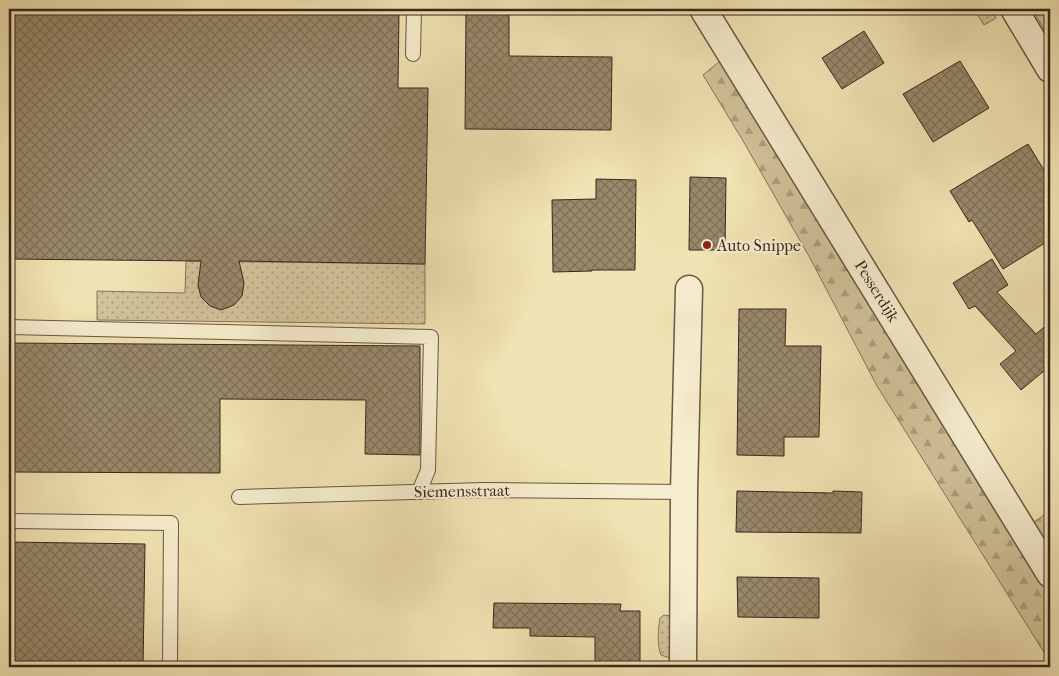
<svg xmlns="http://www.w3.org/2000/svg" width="1059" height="676" viewBox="0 0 1059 676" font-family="'IM FELL French Canon',serif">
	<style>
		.grass { fill: url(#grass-dots); stroke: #86755c }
		.forest { fill: url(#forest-firs); stroke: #86755c }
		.garden { fill: #d2c39a; stroke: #86755c }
		.building { fill: url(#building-cross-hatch); stroke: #39271e }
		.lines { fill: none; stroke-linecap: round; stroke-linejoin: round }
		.service-casing { stroke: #675643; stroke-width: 16 }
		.minor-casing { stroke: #675643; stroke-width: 29 }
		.service { stroke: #f6edce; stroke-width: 14 }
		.minor { stroke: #f6edce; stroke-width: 26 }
		.poi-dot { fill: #8f2418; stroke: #f6edce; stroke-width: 2 }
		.labels { text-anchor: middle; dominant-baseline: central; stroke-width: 4.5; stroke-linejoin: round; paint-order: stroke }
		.poi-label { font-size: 16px; fill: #39271e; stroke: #f6edce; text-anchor: start }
		.street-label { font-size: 16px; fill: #39271e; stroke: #f6edce }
	</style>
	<defs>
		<pattern id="grass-dots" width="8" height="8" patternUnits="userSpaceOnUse" patternTransform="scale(1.25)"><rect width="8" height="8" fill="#d2c39a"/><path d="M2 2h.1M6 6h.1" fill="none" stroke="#ab9e7d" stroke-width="1.8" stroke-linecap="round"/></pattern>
		<pattern id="forest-firs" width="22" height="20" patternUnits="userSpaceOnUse" patternTransform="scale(1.25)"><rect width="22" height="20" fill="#d2c39a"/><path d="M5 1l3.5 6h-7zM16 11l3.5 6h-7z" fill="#ab9e7d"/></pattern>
		<pattern id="building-cross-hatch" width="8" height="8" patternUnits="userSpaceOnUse" patternTransform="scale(1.25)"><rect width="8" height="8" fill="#99896b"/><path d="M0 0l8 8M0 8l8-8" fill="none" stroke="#7e7057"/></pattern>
	</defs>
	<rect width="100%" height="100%" fill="#f1e3b3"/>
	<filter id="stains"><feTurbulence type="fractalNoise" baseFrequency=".004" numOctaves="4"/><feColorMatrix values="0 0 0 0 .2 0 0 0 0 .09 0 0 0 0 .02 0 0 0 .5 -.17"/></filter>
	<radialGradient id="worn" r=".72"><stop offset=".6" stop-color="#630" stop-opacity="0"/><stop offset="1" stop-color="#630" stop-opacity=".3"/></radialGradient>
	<g class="grass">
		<path d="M974,9H991L996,18L984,25Z"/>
		<path d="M186,261L425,264V324L97,320V291L185,293Z"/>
		<path d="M664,615L671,616L672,656L669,658L661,655C657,645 658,629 660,618Z"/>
	</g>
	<g class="forest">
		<path d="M720,61L929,398L1050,597V662L877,386L810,258L742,139L703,75Z"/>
		<path d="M1050,511V549L1034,522Z"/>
	</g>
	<path class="garden" d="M1032,9H1050V39Z"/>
	<g class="building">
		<path d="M9,9H399L398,88H428L425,264L239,261L244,283L242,296L234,305L221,310L210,306L201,297L198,285L201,261L9,259Z"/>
		<path d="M466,9H509V56L612,57L611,130L465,129Z"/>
		<path d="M864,31L884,63L842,89L822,58Z"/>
		<path d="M960,61L989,108L933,142L903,94Z"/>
		<path d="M1028,144L1050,180V240L1003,269L972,220L969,222L950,191Z"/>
		<path d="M690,177L726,178L725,250H689Z"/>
		<path d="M596,179L636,180L635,270H592V271L553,272L552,200L596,199Z"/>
		<path d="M992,259L1008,285L997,292L1036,334L1050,322V366L1021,390L1000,364L1016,351L975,306L969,309L953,283Z"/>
		<path d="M739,309H786L785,346H821L819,437H784V456L737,455Z"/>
		<path d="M9,343L420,346V455L365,454L366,400L220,399V473L9,472Z"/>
		<path d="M737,491L833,493V491L862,492L861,533L736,532Z"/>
		<path d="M9,542L145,544L143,667H9Z"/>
		<path d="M737,577L819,578V618L738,617Z"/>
		<path d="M494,603L621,604L620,611H640V664H595V637L530,636V628H493Z"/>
	</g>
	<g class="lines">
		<defs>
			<g id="service">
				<path d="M413,54L414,9"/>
				<path d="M9,327L431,337L428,470L419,492"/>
				<path d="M239,497L483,490L684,492"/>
				<path d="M9,521L171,523L170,667"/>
			</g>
			<g id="minor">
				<path d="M703,9L1050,574"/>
				<path d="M1014,9L1050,69"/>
				<path d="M683,667L684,492L689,289"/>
			</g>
		</defs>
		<use href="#service" class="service-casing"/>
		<use href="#minor" class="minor-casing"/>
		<use href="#service" class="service"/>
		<use href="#minor" class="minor"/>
	</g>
	<circle class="poi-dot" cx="707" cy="245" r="5"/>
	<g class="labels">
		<g class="poi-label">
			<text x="717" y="245">Auto Snippe</text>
		</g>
		<g class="street-label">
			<text transform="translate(877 291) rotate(58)">Pesserdijk</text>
			<text transform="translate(462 491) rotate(-1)">Siemensstraat</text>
		</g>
	</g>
	<rect width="1059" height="676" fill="none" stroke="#f1e3b3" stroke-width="30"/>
	<rect x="10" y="10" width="1039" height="656" fill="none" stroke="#39271e" stroke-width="2.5"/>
	<rect x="15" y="15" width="1029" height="646" fill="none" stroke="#39271e"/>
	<rect width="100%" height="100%" filter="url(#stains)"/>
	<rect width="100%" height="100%" fill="url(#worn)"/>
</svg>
